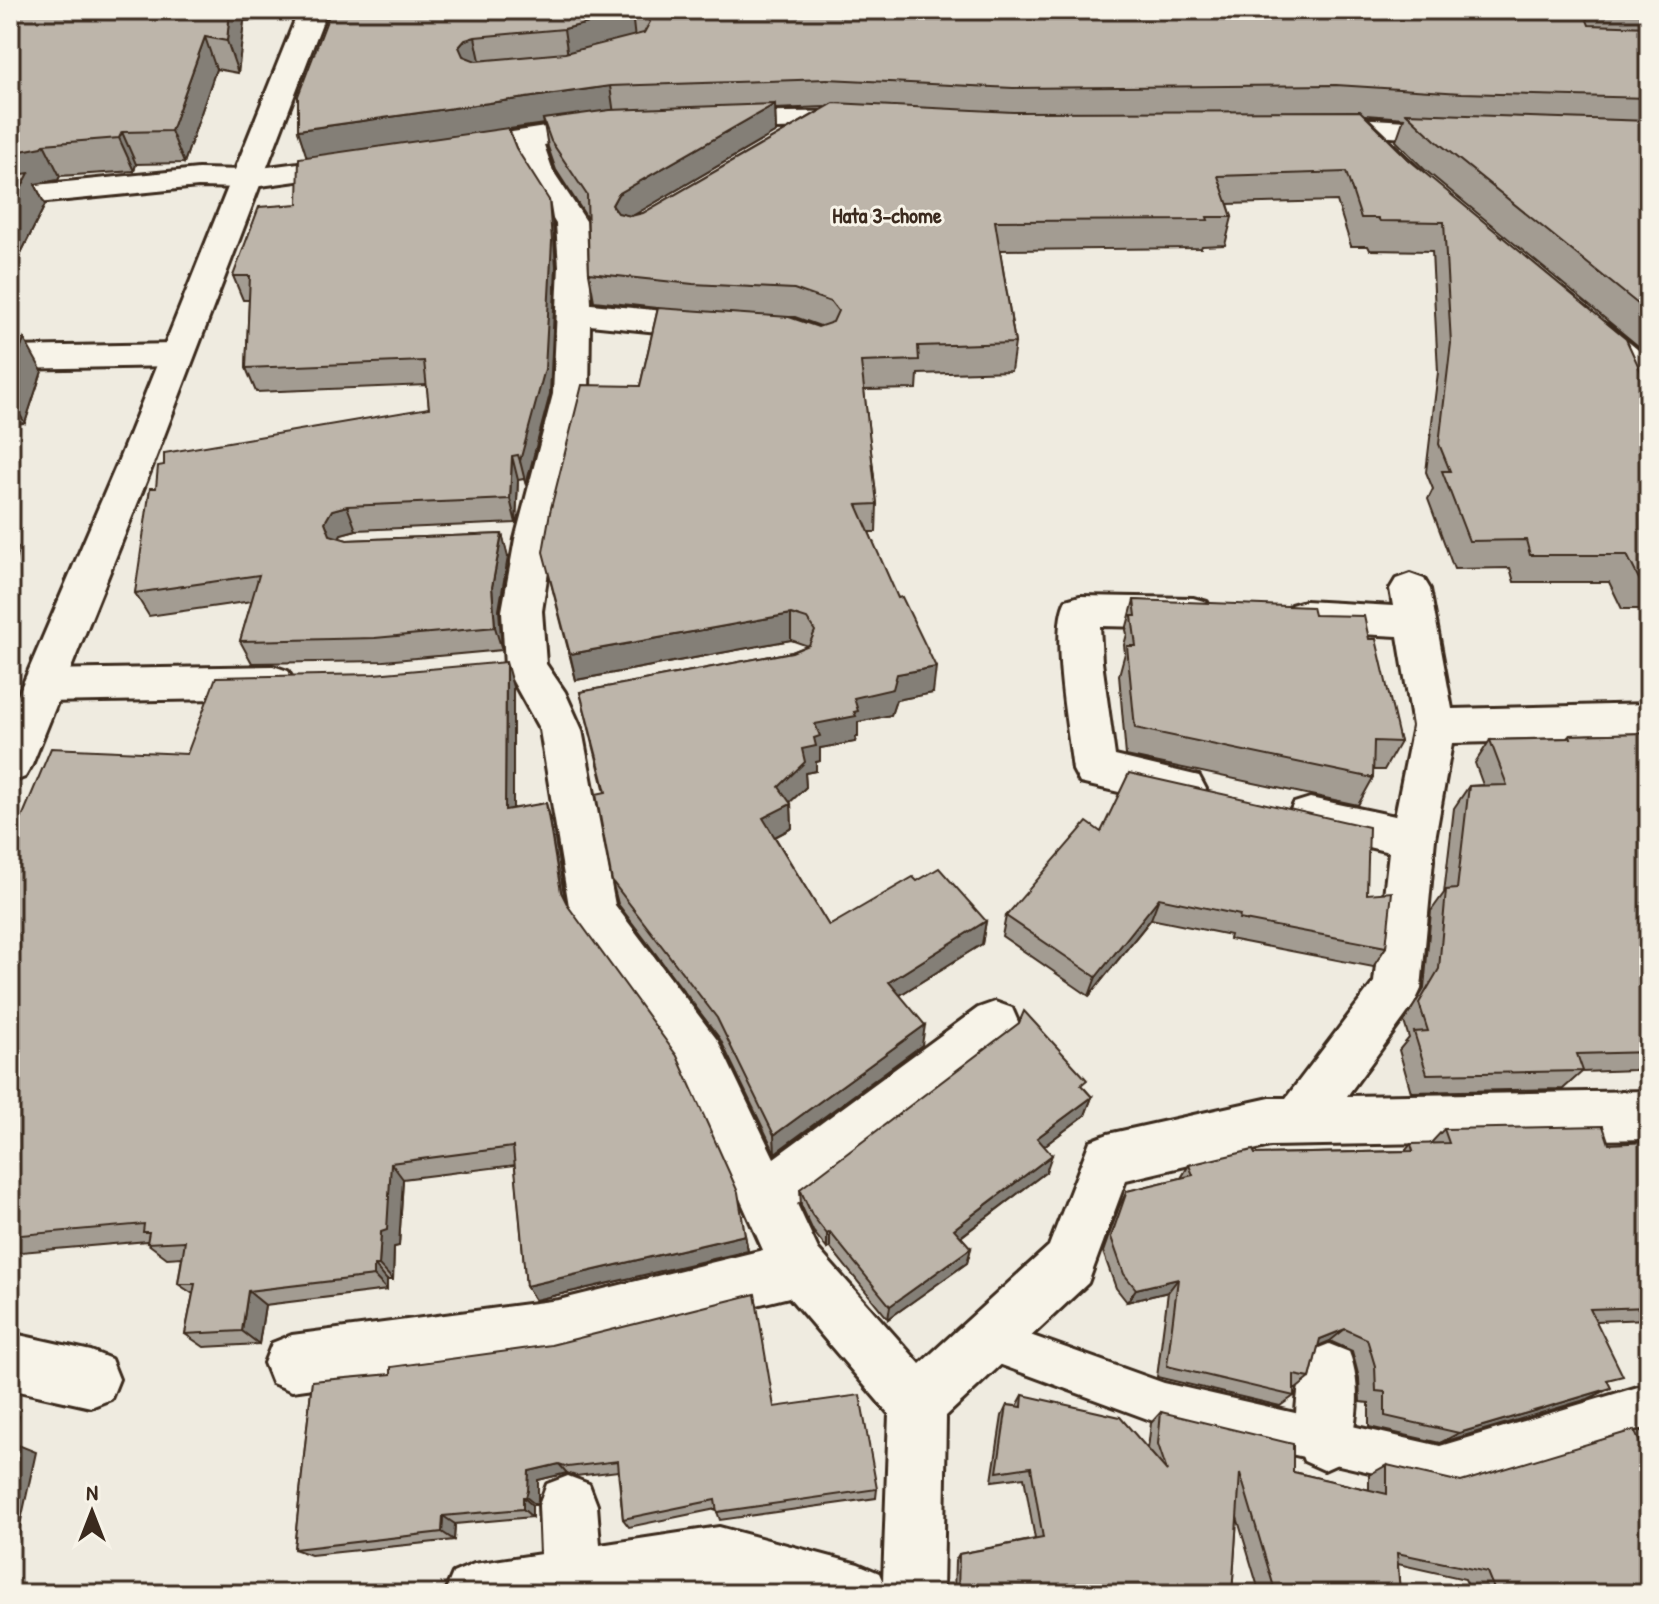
<svg xmlns="http://www.w3.org/2000/svg" width="1659" height="1604" viewBox="0 0 1659 1604" font-family="'Patrick Hand',sans-serif">
	<style>
		.lines { fill: none; stroke-linecap: round; stroke-linejoin: round }
		.service-casing { stroke: #3b2a1e; stroke-width: 6 }
		.minor-casing { stroke: #3b2a1e; stroke-width: 6 }
		.tertiary-casing { stroke: #3b2a1e; stroke-width: 6 }
		.service { fill: #f7f3e8; fill-rule: evenodd }
		.minor { fill: #f7f3e8; fill-rule: evenodd }
		.tertiary { fill: #f7f3e8; fill-rule: evenodd }
		.wall { fill: #a39c92; stroke: #3b2a1e; stroke-width: 2; fill-rule: evenodd }
		.shaded-wall { fill: #847f77; stroke: #3b2a1e; stroke-width: 2 }
		.building { fill: #bdb5aa; stroke: #3b2a1e; stroke-width: 2; fill-rule: evenodd }
		.labels { text-anchor: middle; dominant-baseline: central; stroke-width: 6; stroke-linejoin: round; paint-order: stroke }
		.far-neighbourhood-label { font-size: 22px; font-weight: bold; fill: #3b2a1e; stroke: #f7f3e8 }
	</style>
	<rect width="100%" height="100%" fill="#efebe0"/>
	<filter id="ink" filterUnits="userSpaceOnUse"><feTurbulence type="fractalNoise" baseFrequency=".0125" numOctaves="2"/><feDisplacementMap in="SourceGraphic" scale="16" xChannelSelector="R" yChannelSelector="G"/><feConvolveMatrix kernelMatrix="1 2 1 2 8 2 1 2 1" color-interpolation-filters="sRGB"/></filter>
	<g filter="url(#ink)">
		<g class="lines">
			<defs>
				<path id="service" d="M988,1320L1164,1383L1440,1446L1638,1387H1649V1429H1638L1440,1488L1164,1425L988,1360L974,1354L968,1340L974,1326Z"/>
				<g id="minor">
					<path d="M863,111L874,114L878,120L874,126L716,131L705,128L701,122L705,116L716,113Z"/>
					<path d="M1320,116L1459,124L1470,127L1474,133L1470,139L1459,142L1309,131L1305,125L1309,119Z"/>
					<path d="M604,118L615,121L619,127L615,133L544,145L553,171L588,224L591,304L716,316L728,319L733,327L728,335L716,338L590,325L589,394L553,539L542,611L546,664L565,692L582,730L615,905L718,1041L774,1158L978,1008L995,1002L1012,1008L1019,1024L1012,1040L797,1204L818,1249L920,1364L1049,1246L1090,1141L1108,1134L1270,1098H1286L1374,982L1389,852L1294,829L1288,816L1294,803L1310,798L1395,816L1413,726L1398,636L1305,631L1291,627L1285,616L1291,605L1305,601L1393,606L1390,589L1396,579L1410,574L1424,579L1430,589L1452,709L1649,704V738L1452,743L1435,839L1421,989L1414,1004L1347,1096L1649,1091V1139L1270,1146L1126,1180L1088,1283L946,1416L943,1594H746L719,1587L672,1594H444L453,1573L474,1564L541,1554L539,1505L547,1484L568,1476L589,1484L597,1505L600,1545L719,1527L858,1564L879,1573L883,1582L889,1414L789,1297L559,1354L292,1391L272,1383L264,1363L272,1343L292,1335L559,1300L763,1250L684,1073L577,926L570,912L540,730L505,667L502,611L515,539L553,394L559,266L556,224L523,171L515,150L454,159L443,156L439,150L443,144L454,141Z"/>
					<path d="M358,155L369,157L373,164L369,171L246,188L198,187L37,203L10,210V191L36,185L198,169L246,170Z"/>
					<path d="M1596,322L1608,325L1649,359V390L1637,386L1584,341L1579,333L1584,325Z"/>
					<path d="M176,344L188,347L193,355L188,363L176,366L10,369V347Z"/>
					<path d="M1080,596L1193,598L1207,602L1213,613L1207,624L1193,628L1100,626L1102,662L1115,756L1199,776L1206,789L1199,802L1184,807L1080,783L1073,770C1069,732 1049,631 1066,600Z"/>
					<path d="M273,666L288,671L294,682L288,693L273,698L43,702L28,698L22,686L28,674L43,670Z"/>
					<path d="M10,1333L91,1351L111,1359L119,1379L111,1399L91,1407L10,1389Z"/>
					<path d="M1329,1344L1349,1352C1362,1385 1358,1429 1344,1461L1324,1470L1304,1461C1290,1429 1296,1385 1309,1352Z"/>
				</g>
				<path id="tertiary" d="M299,10H327L154,462L32,765L25,777L10,783V714L118,462Z"/>
			</defs>
			<use href="#service" class="service-casing"/>
			<use href="#minor" class="minor-casing"/>
			<use href="#tertiary" class="tertiary-casing"/>
			<use href="#service" class="service"/>
			<use href="#minor" class="minor"/>
			<use href="#tertiary" class="tertiary"/>
		</g>
		<g class="wall">
			<path d="M10,10H282L279,18L244,21L238,73L216,69L184,163L136,164L134,171L60,176L58,180L35,184L45,205L16,263Z"/>
			<path d="M331,10L1214,12L1222,14L1217,10H1649V349L1643,350L1424,169L1396,141L1404,118L1365,115L1649,389V609H1622L1609,582H1514L1510,568L1454,569L1428,499L1433,489L1426,472L1438,372L1432,251L1370,250L1368,246H1351L1337,201L1228,204L1232,217L1225,245L1202,246L1201,248L1000,250L1015,343L1011,371L918,374L917,389L864,390L877,504L876,532H869L933,693L896,700L891,715L858,722V737H856L855,742L820,748V761L816,762V771L805,773L806,787L790,802L791,804L792,828L775,837L829,926L917,881L986,921L982,944L900,995L922,1045L775,1153L720,1039L618,904L612,881L605,792L580,692L792,652L808,646L791,640L576,680L550,579L640,386L658,308L594,301L589,273L587,218L556,170L548,147L544,124L509,129L516,148L553,225L556,266L550,394L526,485L524,479L518,480L516,523L356,530L341,534L339,538L347,540L502,534L508,557L499,610L502,650L384,661L252,663L240,641L252,601L149,616L135,593L156,488L429,408L427,385L256,392L246,368L249,300H243L233,276L298,204L307,156L298,130ZM826,107L643,213L632,216L776,132L775,109ZM789,317H795L820,326L818,327Z"/>
			<path d="M10,339L42,371L25,423L10,424Z"/>
			<path d="M1134,600L1314,615L1369,639L1400,742L1384,770H1373V778L1358,805L1126,756L1119,675L1125,653L1124,645L1127,634L1126,630Z"/>
			<path d="M513,687V809L553,826L565,901L745,1235L748,1251L535,1300L526,1286L515,1165L403,1179L399,1246L394,1247L393,1280H387V1290L265,1305L259,1344L204,1347L185,1334L193,1294L178,1284L182,1257L167,1258L147,1243L148,1241L10,1253V834L20,822L187,754Z"/>
			<path d="M1649,733V1061H1646L1635,1070L1582,1072L1563,1089L1411,1092L1399,1050L1409,1038L1404,1022L1424,989L1431,911L1444,893L1454,808L1469,786L1483,785L1475,763L1490,740L1567,738L1570,735Z"/>
			<path d="M1101,832L1367,894L1386,947L1373,967L1229,939L1230,935L1151,919L1089,996L1002,936L1006,916Z"/>
			<path d="M1084,1088L1092,1097L1085,1115L1044,1146L1046,1172L961,1237L971,1248L967,1263L888,1319L830,1247L827,1249L813,1231L801,1205L800,1189Z"/>
			<path d="M1444,1129L1609,1144L1649,1142V1319L1596,1321L1608,1383L1588,1399L1440,1443L1369,1427V1403L1360,1402L1359,1378L1352,1351L1330,1341L1318,1346L1310,1378L1296,1389H1294V1396L1280,1406L1157,1377L1168,1292L1127,1302L1116,1288L1103,1252L1119,1207L1127,1191L1181,1178L1189,1165L1255,1154L1405,1151L1411,1144H1430Z"/>
			<path d="M312,1381L774,1407L877,1489L876,1498L720,1520L716,1509L629,1527L623,1519L618,1471L576,1476L567,1473L538,1480V1500L536,1505H532V1517L455,1524L454,1540L311,1555L294,1549Z"/>
			<path d="M1023,1395L1148,1449L1151,1423L1161,1412L1293,1472L1369,1490V1475L1387,1465L1649,1594H1472L1465,1579L1398,1564L1400,1594H1260L1237,1517L1232,1594H954L955,1561L959,1554L1035,1539L1024,1477L992,1481L1002,1416L1007,1405L1017,1406Z"/>
		</g>
		<g class="shaded-wall">
			<path d="M230,10H240L244,21L238,73L227,41Z"/>
			<path d="M276,10H282L279,18Z"/>
			<path d="M632,12L635,40L568,57L564,29Z"/>
			<path d="M205,37L216,69L184,163L171,131Z"/>
			<path d="M475,37L481,65L466,75L459,47L465,40Z"/>
			<path d="M610,86L614,114L543,119L544,124L307,158L298,130Z"/>
			<path d="M775,104L776,132L622,222L612,205L618,194Z"/>
			<path d="M122,132L136,164L134,171L119,138Z"/>
			<path d="M44,144L60,176L58,180L35,184L45,205L16,263L10,304V153Z"/>
			<path d="M549,200L553,225L556,266L550,394L526,485L520,461Z"/>
			<path d="M24,339L42,371L25,423L10,399V379Z"/>
			<path d="M512,456L518,480L516,523L510,499Z"/>
			<path d="M347,506L356,530L341,534L334,546L325,522L332,510Z"/>
			<path d="M502,534L508,557L499,610L502,650L495,627L492,587Z"/>
			<path d="M10,536L18,548L10,594Z"/>
			<path d="M791,614V640L576,680L570,654Z"/>
			<path d="M506,662L513,687V833L505,810Z"/>
			<path d="M936,667L933,693L896,700L891,715L858,722V737H856L855,742L820,748V761L816,762V771L805,773L806,787L785,807L791,804L792,828L765,842L763,818L779,787L815,724L854,698L897,674Z"/>
			<path d="M546,803L553,826L567,913L561,892Z"/>
			<path d="M1159,898L1151,919L1089,996L1096,977Z"/>
			<path d="M986,921L982,944L887,1003L889,982Z"/>
			<path d="M925,1025L922,1045L775,1153L774,1135Z"/>
			<path d="M1092,1097L1085,1115L1032,1155L1037,1138Z"/>
			<path d="M1052,1155L1046,1172L951,1244L954,1229Z"/>
			<path d="M391,1163L403,1179L399,1246L394,1247L393,1280L379,1265L381,1232Z"/>
			<path d="M830,1232V1247L827,1249V1234Z"/>
			<path d="M745,1235L748,1251L535,1300L526,1286Z"/>
			<path d="M971,1248L967,1263L888,1319L890,1306Z"/>
			<path d="M374,1265L387,1280V1290L374,1276Z"/>
			<path d="M1178,1279L1168,1292L1127,1302L1136,1289Z"/>
			<path d="M248,1291L265,1305L259,1344L242,1331Z"/>
			<path d="M1345,1329L1330,1341L1306,1351L1320,1339Z"/>
			<path d="M1611,1388L1588,1399L1440,1443L1459,1433Z"/>
			<path d="M10,1412L19,1416L13,1443L36,1452L17,1539L10,1538Z"/>
			<path d="M559,1464L567,1473L538,1480V1500L536,1505L526,1497L529,1471Z"/>
			<path d="M523,1497L532,1505V1517L523,1509Z"/>
			<path d="M443,1516L455,1524L454,1540L442,1532Z"/>
		</g>
		<g class="building">
			<path d="M10,10H230L227,41L205,37L171,131L122,132L119,138L44,144L42,147L10,153Z"/>
			<path d="M331,10H1212L1214,12L1226,15L1413,10H1589L1585,15L1589,25L1649,27V98L1462,93L1336,85L1013,88L827,79L610,86L298,130V96ZM632,12L644,15L650,22L644,33L565,53L476,61L463,56L459,47L465,40L475,37L564,29Z"/>
			<path d="M834,103L1013,112L1360,111L1408,159L1626,339L1649,389V582L1641,583L1627,555H1530L1526,540L1469,541L1442,471H1450L1439,444L1451,343L1444,222L1380,221L1378,218H1361L1346,172L1218,176L1232,217H1207L1208,220L995,221L1015,343L918,346L919,360L861,362L877,504L857,505L898,598L902,597L936,667L897,674L893,689L854,698L858,711L854,712L856,716L815,724L820,736L814,738L816,746L802,749L805,762L779,787L791,804L763,818L829,926L913,877L917,881L939,868L986,921L889,982L925,1025L774,1135L717,1018L612,881L596,794L606,792L580,692L792,652L809,645L815,631L807,619L791,614L570,654L543,552L550,512L582,385L640,386L658,308L789,317L818,327L833,322L838,311L831,302L794,289L693,284L589,273L587,195L551,141L543,119L610,110L775,104L618,194L612,205L618,213L631,216L643,213Z"/>
			<path d="M1406,113L1649,121V313L1435,140Z"/>
			<path d="M508,128L516,148L549,200L552,241L545,369L520,461L518,455L512,456L510,499L347,506L332,510L325,522L330,535L347,540L502,534L492,587L495,627L375,638L240,641L259,575L135,593L150,488H156L158,466L164,465V453L429,408L424,361L246,368L250,276H233L259,207L298,204L299,158Z"/>
			<path d="M29,173L10,209V176Z"/>
			<path d="M10,339H24L10,379Z"/>
			<path d="M1134,600L1312,607L1314,615L1364,616L1369,639H1376L1400,742L1374,741L1373,778L1135,728L1127,646H1136L1132,616H1136Z"/>
			<path d="M506,662L505,810L546,803L561,892L568,906L677,1056L738,1192L745,1235L526,1286L513,1147L391,1163L387,1230L381,1232L379,1265H374V1276L248,1291L242,1331L185,1334L195,1284H178L185,1241L147,1243L149,1232H143L144,1224L10,1236V834L15,822H20L51,748L187,754L216,677L374,674Z"/>
			<path d="M1649,733V1052L1577,1054L1583,1071L1427,1074L1414,1032L1428,1031L1419,1003L1439,969L1446,890L1457,889L1469,786L1507,785L1490,740L1571,738L1570,735Z"/>
			<path d="M1129,773L1369,827L1367,894L1392,892L1386,947L1239,919L1240,915L1159,898L1096,977L1006,916L1087,822L1101,832Z"/>
			<path d="M1024,1011L1087,1080L1081,1085L1092,1097L1037,1138L1052,1155L954,1229L971,1248L890,1306L830,1232L827,1234L812,1215L800,1189L1019,1023Z"/>
			<path d="M1603,1126L1609,1144L1649,1142V1307L1590,1309L1623,1376L1607,1380L1611,1388L1459,1433L1385,1416V1392L1376,1391L1375,1366L1367,1339L1345,1329L1320,1339L1310,1378L1294,1375V1396L1167,1366L1178,1279L1136,1289L1124,1274L1111,1237L1127,1191L1193,1175L1189,1165L1253,1150L1255,1154L1413,1151L1411,1144L1449,1143L1444,1129Z"/>
			<path d="M755,1294L774,1407L860,1395L877,1489L717,1512L715,1500L623,1519L618,1461L568,1467L559,1464L529,1471L528,1491L526,1497H523V1509L443,1516L442,1532L294,1549L312,1381L391,1374V1367L551,1345Z"/>
			<path d="M1023,1395L1120,1417L1167,1471L1158,1444L1161,1412L1293,1444V1472L1387,1494V1465L1461,1482L1634,1430L1649,1461V1594H1496L1487,1572L1397,1553L1400,1594H1276L1240,1473L1232,1594H958L959,1554L1043,1538L1031,1467L997,1472L1007,1405L1022,1407Z"/>
		</g>
	</g>
	<g class="labels">
		<g class="far-neighbourhood-label">
			<text x="887" y="215">Hata 3-chome</text>
		</g>
	</g>
	<rect width="1659" height="1604" fill="none" stroke="#f7f3e8" stroke-width="40"/>
	<rect x="20" y="20" width="1619" height="1564" fill="none" stroke="#3b2a1e" stroke-width="3" filter="url(#ink)"/>
	<g transform="translate(92 1512)" stroke="#f7f3e8" stroke-width="6" paint-order="stroke">
	<path d="M0-6L14 30L0 20L-14 30Z" fill="#3b2a1e"/>
	<text y="-12" font-size="22" font-weight="bold" text-anchor="middle" fill="#3b2a1e">N</text>
	</g>
</svg>
